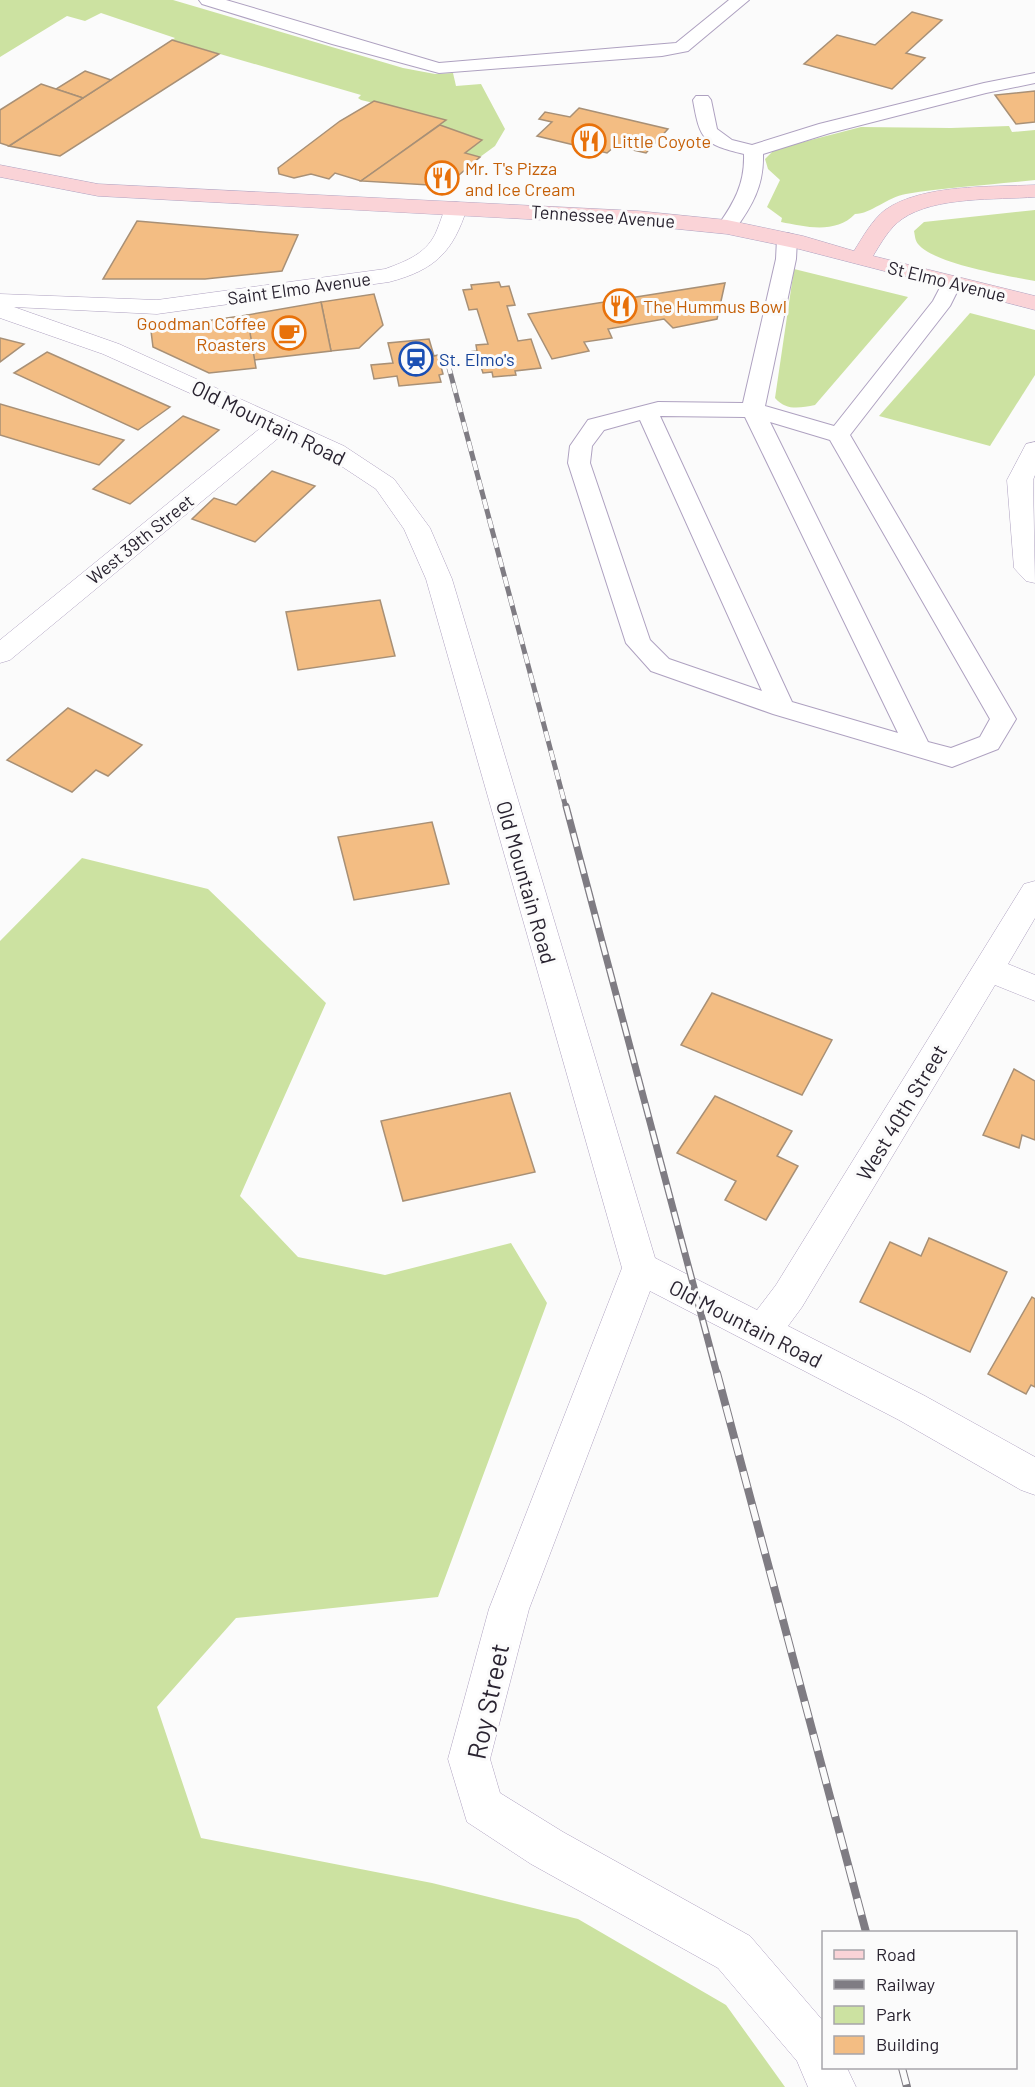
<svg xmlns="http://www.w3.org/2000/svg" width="1035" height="2087" viewBox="0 0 1035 2087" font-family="Barlow,sans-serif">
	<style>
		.green { fill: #cce2a1 }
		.building { fill: #f3bd83; stroke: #a89076; stroke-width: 1.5 }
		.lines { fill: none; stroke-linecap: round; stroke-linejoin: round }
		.service-casing { stroke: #aea1c0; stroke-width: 2 }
		.minor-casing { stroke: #aea1c0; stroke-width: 1 }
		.secondary-casing { stroke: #aea1c0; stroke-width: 1 }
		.service { fill: #fff; fill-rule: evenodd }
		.minor { fill: #fff; fill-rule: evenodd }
		.secondary { fill: #fad3d7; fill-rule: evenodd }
		.rail-far2-casing { stroke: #7f7c83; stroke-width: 5 }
		.rail-far1-casing { stroke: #7f7c83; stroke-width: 7 }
		.rail-casing { stroke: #7f7c83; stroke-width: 8 }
		.rail-far2 { stroke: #fbfbfb; stroke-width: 4; stroke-dasharray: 10; stroke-linecap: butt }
		.rail-far1 { stroke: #fbfbfb; stroke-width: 4.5; stroke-dasharray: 14; stroke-linecap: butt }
		.rail { stroke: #fbfbfb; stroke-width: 6; stroke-dasharray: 17; stroke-linecap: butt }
		.labels { text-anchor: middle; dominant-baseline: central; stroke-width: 6; stroke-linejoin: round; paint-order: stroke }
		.far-food-label { font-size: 18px; fill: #c56008; stroke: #fbfbfb; text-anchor: start }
		.far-street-label { font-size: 18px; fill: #292330; stroke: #fbfbfb }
		.far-transit-label { font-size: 18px; fill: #164399; stroke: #fbfbfb; text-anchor: start }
		.street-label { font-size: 21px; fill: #292330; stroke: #fbfbfb }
		.near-street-label { font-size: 26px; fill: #292330; stroke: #fbfbfb }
	</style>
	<rect width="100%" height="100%" fill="#fbfbfb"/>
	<g class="green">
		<path d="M0,0H173L403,68L435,74L453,73L456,86L481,84L505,129L495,146L480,157L465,153L482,140L440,125L445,120L361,100L358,98L361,95L172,40L175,38L101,13L85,21L67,16L0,57Z"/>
		<path d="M1009,126L1012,132L1035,130V180C992,185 948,187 906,194C887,197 871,214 855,214C836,234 806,227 781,222L782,218L767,207L780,180L768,169L765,159L774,150L780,148L861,127L951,128Z"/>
		<path d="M1035,210V281C1009,276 934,264 918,244C915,240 915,236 914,231L924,222Z"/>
		<path d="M794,269L908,297L815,405C800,408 786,411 775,398Z"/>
		<path d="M970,313L1035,330V375L990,446L879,416Z"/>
		<path d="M82,858L208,889L326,1003L240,1196L298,1257L385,1275L511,1243L547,1303L438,1597L236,1618L157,1707L201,1838L432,1883L578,1919L726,2005L785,2087H0V941Z"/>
	</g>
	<g class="building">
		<path d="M912,12L942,20L906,53L925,58L892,89L804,64L837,35L875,45Z"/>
		<path d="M172,40L219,54L60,156L9,146Z"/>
		<path d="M85,71L111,80L83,98L56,89Z"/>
		<path d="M41,84L83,98L9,146L0,143V110Z"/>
		<path d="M1035,91V122L1016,124L995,95Z"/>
		<path d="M374,101L446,120L361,181L335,173L329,179L311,174L294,178L279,174L278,168L340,121Z"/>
		<path d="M579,108L668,129L646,153L615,146L607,153L537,136L552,122L539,119L545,112L570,117Z"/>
		<path d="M440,125L482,140L465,153L480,157L446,186L361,181Z"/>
		<path d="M137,221L298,235L282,271L205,279H103Z"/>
		<path d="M499,282L501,287L509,286L515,305L507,306L518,341L531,339L541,368L515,371L516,375L493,377L492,372L483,373L481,367H474L469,352L477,351L476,345L488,344L477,309L469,310L463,290L472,289L471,285Z"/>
		<path d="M725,283L717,319L673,328L664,319L608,329L612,338L584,342L589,351L552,359L528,314Z"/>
		<path d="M374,294L383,325L359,348L331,351L321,302Z"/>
		<path d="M321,302L331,351L254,360L247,315Z"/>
		<path d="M247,315L256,368L209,373L153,347L150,323L199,322Z"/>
		<path d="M0,338L24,344L0,362Z"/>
		<path d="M429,339L434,356L438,355L443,374L439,375L441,382L399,386L397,376L374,379L371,365L393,363L388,343Z"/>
		<path d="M47,352L170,407L138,430L14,373Z"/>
		<path d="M0,404L124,440L99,465L0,435Z"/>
		<path d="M183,416L219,430L130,504L93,489Z"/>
		<path d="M272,471L315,486L255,542L192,519L214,498L236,505Z"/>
		<path d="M380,600L395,656L298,670L286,612Z"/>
		<path d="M68,708L142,745L108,776L96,770L72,792L7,760Z"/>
		<path d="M432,822L449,884L354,900L338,837Z"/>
		<path d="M712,993L832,1040L802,1095L681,1045Z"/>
		<path d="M1014,1069L1035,1081V1140L1022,1135L1019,1148L983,1135Z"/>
		<path d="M510,1093L535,1172L403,1201L381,1121Z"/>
		<path d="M715,1096L792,1131L777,1156L798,1166L766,1220L725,1200L736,1181L677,1153Z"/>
		<path d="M929,1238L1007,1272L970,1352L860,1302L890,1242L921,1256Z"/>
		<path d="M1032,1297L1035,1299V1387L1031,1385L1026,1394L988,1374Z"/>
	</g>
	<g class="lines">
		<defs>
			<g id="service">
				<path d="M199,0H226L439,63L676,43L729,0H749L688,51L662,56L439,73L332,44L202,4Z"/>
				<path d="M1035,73V83L986,93L830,133L763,154C764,186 752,206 734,231H720L717,227C734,203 745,184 744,154C703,144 700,140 693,100L696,96H708L711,100L717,129L732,140L752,145L819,124L984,83Z"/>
				<path d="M787,233L794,235L797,239L796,259L765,406L834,426L933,301L945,278L952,276L959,278L962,282L950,306L850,435L1016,719L998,749L952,767L773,714L651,671L626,643L568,463L570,446L588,420L658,402L743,403L776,259L777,239L780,235ZM660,416L745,417L898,733L792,702ZM640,420L762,691L669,659L650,640L590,463L592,446L604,430ZM770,422L830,440L990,719L980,737L951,748L928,742Z"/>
			</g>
			<g id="minor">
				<path d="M456,202L464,203L467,208C453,252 435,270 389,282L157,314L14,307L119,344L344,446L394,479L430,528L452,579L655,1258L757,1310L776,1285L1024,884L1035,881V918L1008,964L1035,975V1001L995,985L802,1307L788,1326L925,1396L1035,1457V1495L1021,1490L899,1420L650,1291L529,1609L490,1759L500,1793L563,1832L750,1936L824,2022V2068H847L856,2087H808L797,2061L718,1968L531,1864L467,1822L448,1759L489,1609L622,1268L426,579L404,529L376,489L326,456L282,435L10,660L0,663V640L263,426L103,354L0,318V294L157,300L385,269C407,261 428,253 437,230C441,221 443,211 448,203Z"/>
				<path d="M1035,442V475L1033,480L1035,583L1026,581L1014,568L1007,480L1026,444Z"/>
			</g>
			<path id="secondary" d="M0,165L98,184L638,211L727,220L803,236L854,251C863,237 872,220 885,210C922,184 991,187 1035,185V197C996,200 935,196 902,219C889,228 881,243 873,256L1035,296V310L799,249L727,234L638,225L98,196L0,177Z"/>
		</defs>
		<use href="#service" class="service-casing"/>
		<use href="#minor" class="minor-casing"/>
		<use href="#secondary" class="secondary-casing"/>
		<use href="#service" class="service"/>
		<use href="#minor" class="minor"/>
		<use href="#secondary" class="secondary"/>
		<defs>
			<path id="rail-far2" d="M448,364L566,808"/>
			<path id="rail-far1" d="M566,806L717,1374"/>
			<g id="rail">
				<path d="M717,1373L866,1932"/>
				<path d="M902,2068L907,2087"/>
			</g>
		</defs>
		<use href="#rail-far2" class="rail-far2-casing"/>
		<use href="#rail-far1" class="rail-far1-casing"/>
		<use href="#rail" class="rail-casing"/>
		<use href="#rail-far2" class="rail-far2"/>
		<use href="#rail-far1" class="rail-far1"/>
		<use href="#rail" class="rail"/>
	</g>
	<defs>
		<symbol id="restaurant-ring" viewBox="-11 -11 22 22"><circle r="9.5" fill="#fbfbfb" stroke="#e8710a" stroke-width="1.5"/><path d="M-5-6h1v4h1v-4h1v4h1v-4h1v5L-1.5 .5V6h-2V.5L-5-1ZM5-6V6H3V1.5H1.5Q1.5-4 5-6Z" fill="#e8710a"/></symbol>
		<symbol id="cafe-ring" viewBox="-11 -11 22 22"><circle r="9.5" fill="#fbfbfb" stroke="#e8710a" stroke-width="1.5"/><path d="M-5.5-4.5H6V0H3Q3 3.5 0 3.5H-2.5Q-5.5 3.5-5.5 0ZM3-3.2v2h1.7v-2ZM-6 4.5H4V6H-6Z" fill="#e8710a"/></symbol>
		<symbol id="station-ring" viewBox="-11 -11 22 22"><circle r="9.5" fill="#fbfbfb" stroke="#1a4fb4" stroke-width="1.5"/><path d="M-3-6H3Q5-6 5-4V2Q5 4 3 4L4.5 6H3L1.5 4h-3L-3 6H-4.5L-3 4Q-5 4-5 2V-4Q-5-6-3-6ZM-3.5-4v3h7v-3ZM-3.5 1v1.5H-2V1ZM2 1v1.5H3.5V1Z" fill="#1a4fb4"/></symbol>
	</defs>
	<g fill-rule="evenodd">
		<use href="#restaurant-ring" x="570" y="122" width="38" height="38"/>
		<use href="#restaurant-ring" x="423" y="159" width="38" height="38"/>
		<use href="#restaurant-ring" x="601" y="287" width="38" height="38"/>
		<use href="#cafe-ring" x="270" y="314" width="38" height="38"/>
		<use href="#station-ring" x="397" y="340" width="38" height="38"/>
	</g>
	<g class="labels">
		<g class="far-food-label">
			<text x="612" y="141">Little Coyote</text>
			<text x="465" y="168">Mr. T's Pizza<tspan x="465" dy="21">and Ice Cream</tspan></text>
			<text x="643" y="306">The Hummus Bowl</text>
			<text x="266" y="323" text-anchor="end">Goodman Coffee<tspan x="266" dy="21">Roasters</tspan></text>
		</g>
		<g class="far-street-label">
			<text transform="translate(603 216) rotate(4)">Tennessee Avenue</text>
			<text transform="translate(947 281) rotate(14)">St Elmo Avenue</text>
			<text transform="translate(299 288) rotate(-8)">Saint Elmo Avenue</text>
			<text transform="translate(140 539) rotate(-39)">West 39th Street</text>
		</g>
		<g class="far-transit-label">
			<text x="439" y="359">St. Elmo's</text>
		</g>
		<g class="street-label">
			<text transform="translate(269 422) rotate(26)">Old Mountain Road</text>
			<text transform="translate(527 882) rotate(74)">Old Mountain Road</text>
			<text transform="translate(901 1112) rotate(-59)">West 40th Street</text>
			<text transform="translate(746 1323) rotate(27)">Old Mountain Road</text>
		</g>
		<g class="near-street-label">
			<text transform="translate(487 1701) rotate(-78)">Roy Street</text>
		</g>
	</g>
	<rect x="822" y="1931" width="195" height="138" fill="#fbfbfb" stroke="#a7a5aa" stroke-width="1.5"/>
	<rect x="834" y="1950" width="30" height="9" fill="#fad3d7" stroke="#a7a5aa" stroke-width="1.5"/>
	<text x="876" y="1961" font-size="18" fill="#292330">Road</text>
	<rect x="834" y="1980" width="30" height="9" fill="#7f7c83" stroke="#a7a5aa" stroke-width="1.5"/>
	<text x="876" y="1991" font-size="18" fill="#292330">Railway</text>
	<rect x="834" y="2006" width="30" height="18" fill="#cce2a1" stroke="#a7a5aa" stroke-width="1.5"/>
	<text x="876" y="2021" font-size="18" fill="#292330">Park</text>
	<rect x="834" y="2036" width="30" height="18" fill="#f3bd83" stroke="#a7a5aa" stroke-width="1.5"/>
	<text x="876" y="2051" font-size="18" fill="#292330">Building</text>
</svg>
